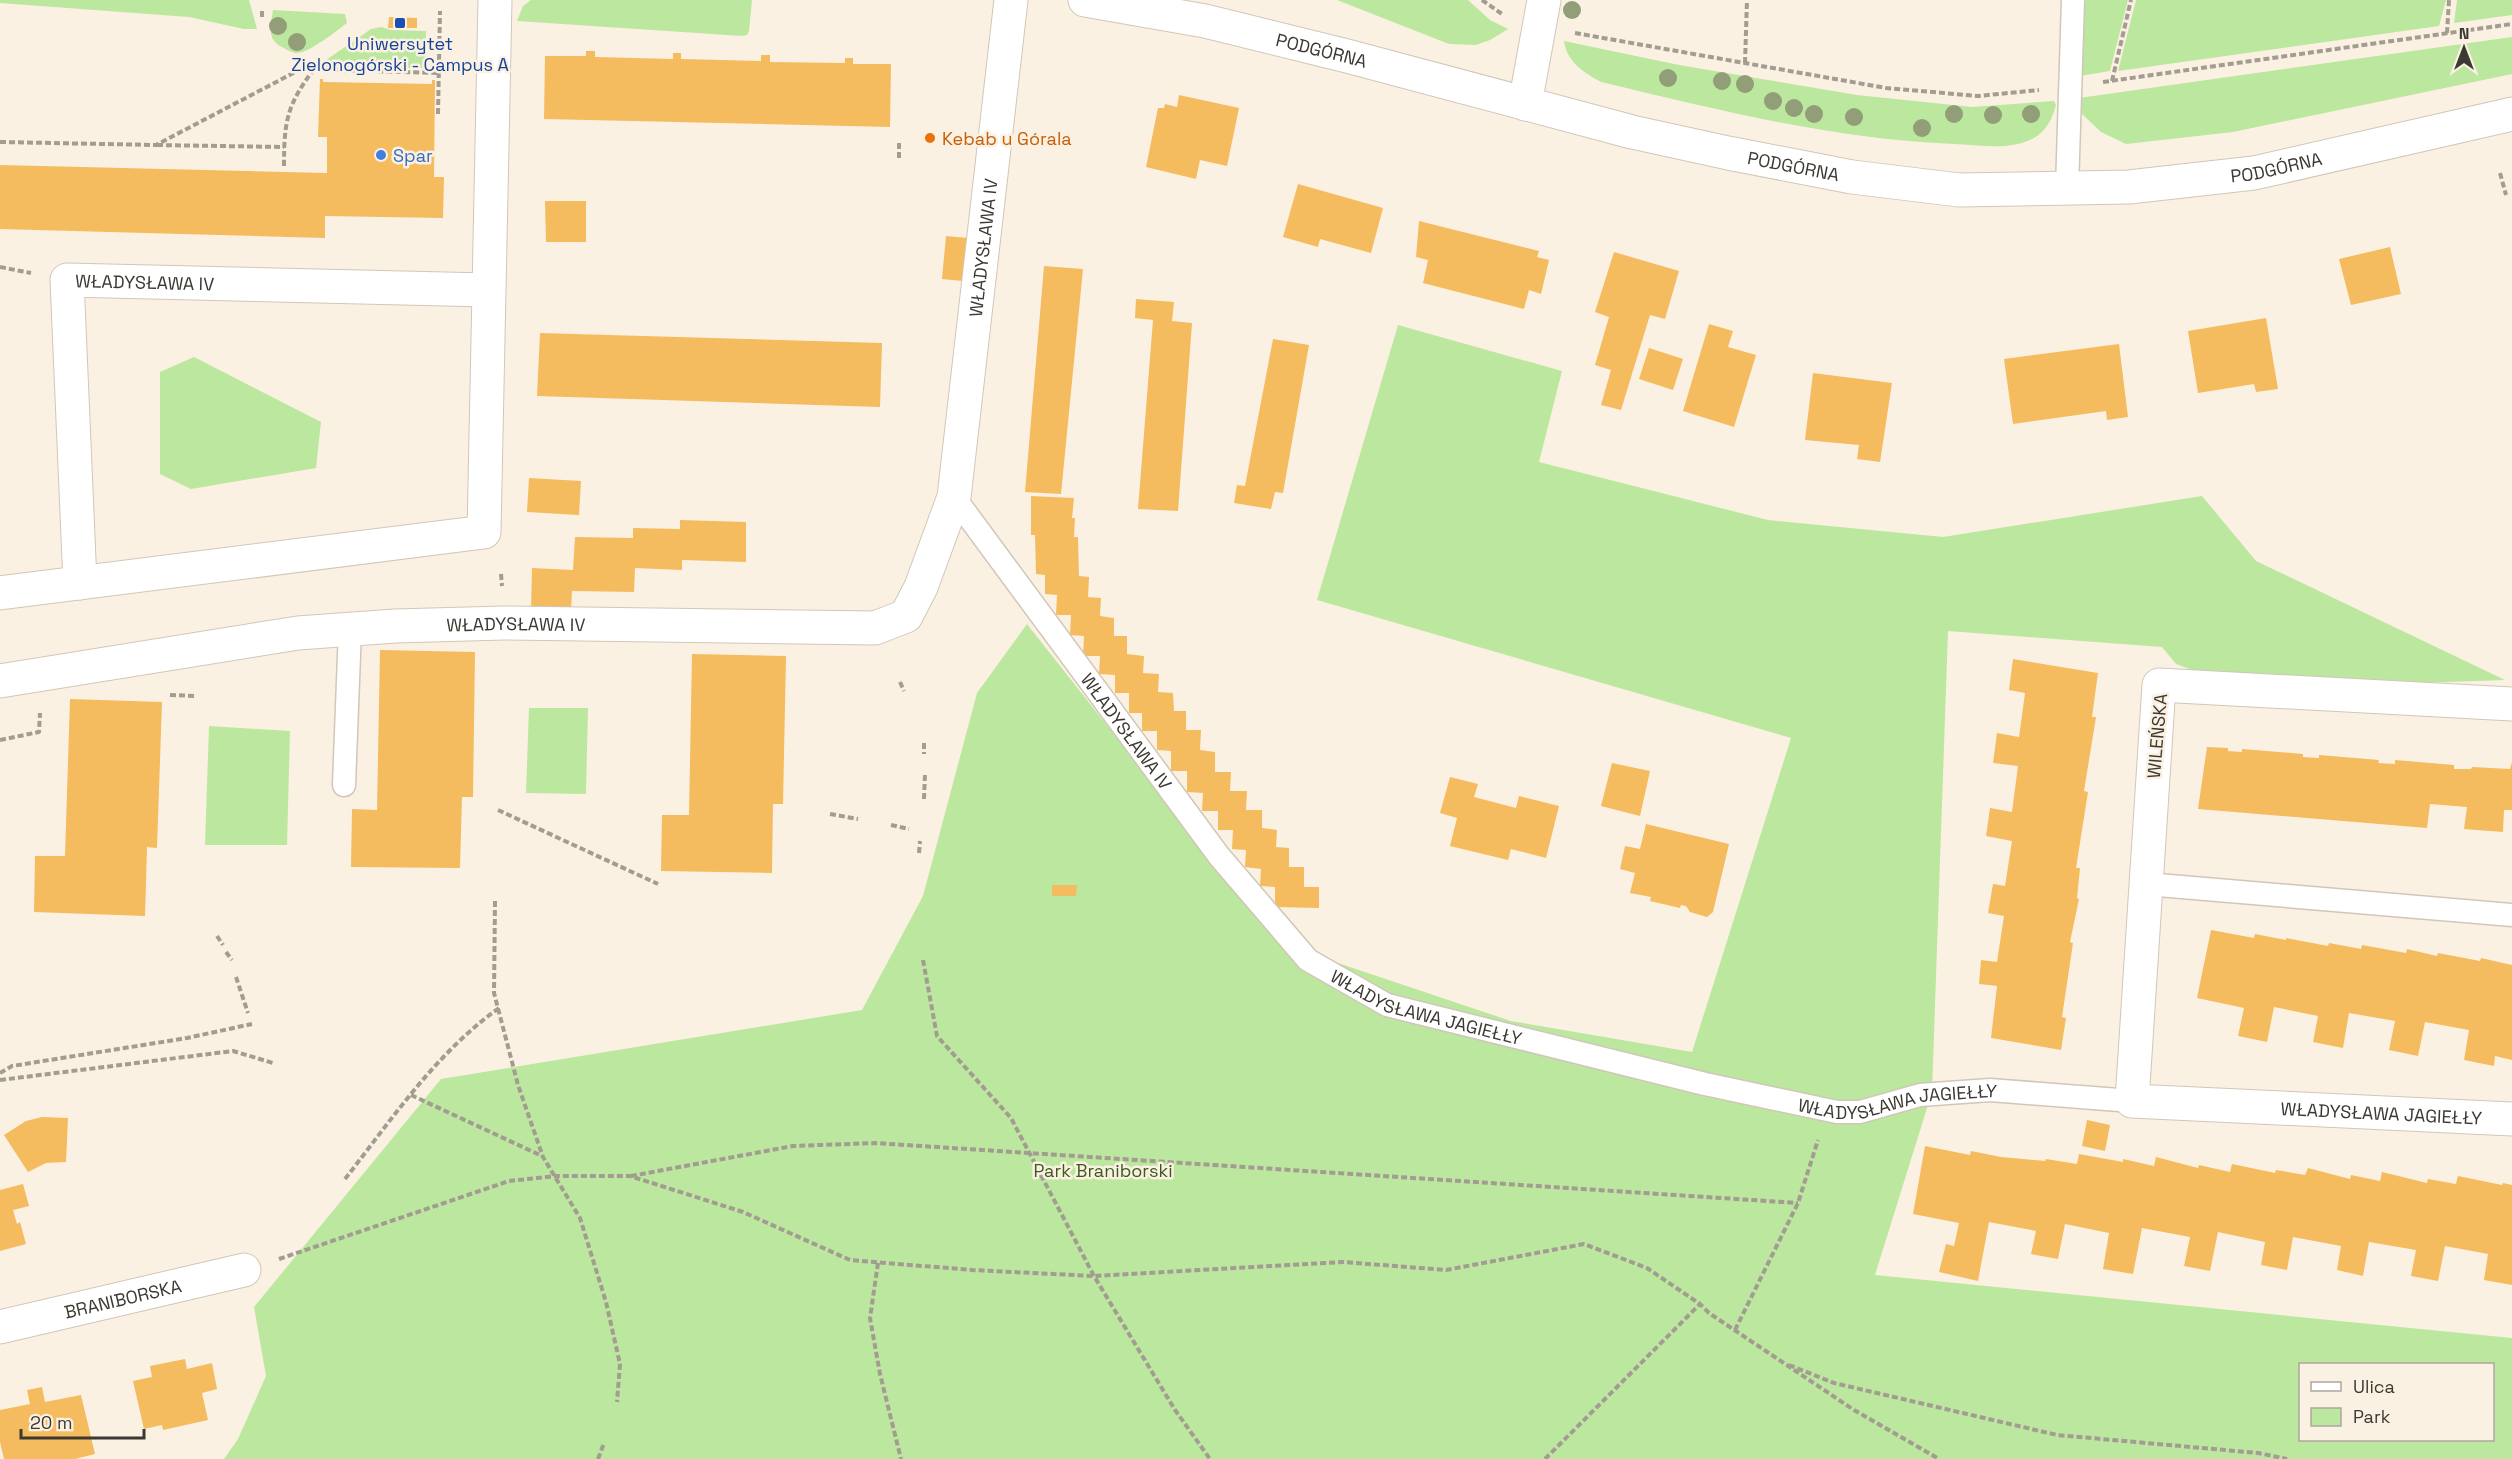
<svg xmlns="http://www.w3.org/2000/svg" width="2512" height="1459" viewBox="0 0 2512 1459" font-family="'Space Grotesk',sans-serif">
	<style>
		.green { fill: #bce79e; fill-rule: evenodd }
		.building { fill: #f5bb5f }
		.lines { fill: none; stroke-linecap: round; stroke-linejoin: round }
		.service-casing { stroke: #d1c7b9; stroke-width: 25 }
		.minor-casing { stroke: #d1c7b9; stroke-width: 35 }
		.tertiary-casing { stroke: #d1c7b9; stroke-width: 35 }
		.path { stroke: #a39c91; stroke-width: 4; stroke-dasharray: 6 3; stroke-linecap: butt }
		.service { stroke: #fff; stroke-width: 22 }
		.minor { stroke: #fff; stroke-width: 33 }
		.tertiary { stroke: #fff; stroke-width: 33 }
		.tree { fill: #919e77 }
		.transit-dot { fill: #1a4fb4; stroke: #fbf1e2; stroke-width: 2 }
		.food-dot { fill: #e8710a; stroke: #fbf1e2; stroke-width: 2 }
		.shop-dot { fill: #3f7fe0; stroke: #fbf1e2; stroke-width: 2 }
		.labels { text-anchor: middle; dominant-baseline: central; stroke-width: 5; stroke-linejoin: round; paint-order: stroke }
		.transit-label { font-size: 18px; fill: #164399; stroke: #fbf1e2 }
		.street-label { font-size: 18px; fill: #3c3832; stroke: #fbf1e2 }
		.food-label { font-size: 18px; fill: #c56008; stroke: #fbf1e2; text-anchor: start }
		.shop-label { font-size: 18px; fill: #366cbe; stroke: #fbf1e2; text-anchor: start }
		.park-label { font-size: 18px; fill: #3a5a1f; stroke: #fbf1e2 }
	</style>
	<rect width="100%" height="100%" fill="#fbf1e2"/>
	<g class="green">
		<path d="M0,0H249L257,29H244L189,17L0,3Z"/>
		<path d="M531,0H752L749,31L747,35L742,36L517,21L523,6Z"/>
		<path d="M1337,0H1468L1490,20L1508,29L1490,40L1476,45L1449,44Z"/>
		<path d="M2084,0H2128L2110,71L2080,76Z"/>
		<path d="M2136,0H2446L2439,26L2118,71Z"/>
		<path d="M2457,0H2512V15L2454,23Z"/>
		<path d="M273,10L345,14L347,23C336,31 307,55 295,53C291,52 286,49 282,47C266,39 271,25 273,10Z"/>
		<path d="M381,27L391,30L426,31L425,68L316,67L371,29Z"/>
		<path d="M2512,37V74L2233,132L2126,144L2101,132L2082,114L2079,98Z"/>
		<path d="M1564,41L1679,65L1857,95L1972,107L2054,101L2056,105C2053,117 2046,132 2034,138C2010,151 1980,145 1954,144C1833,139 1718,110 1601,82C1583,72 1567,62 1564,41Z"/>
		<path d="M1398,325L1562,371L1539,462L1768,520L1943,537L2202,496L2256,561L2505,680L2245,689L2176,664L2162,647L1948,631L1932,1092L1875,1275L2512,1338V1459H224L238,1439L266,1376L254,1307L441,1079L862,1010L923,896L977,693L1027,624L1273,936L1338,963L1511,1021L1692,1052L1791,738L1317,600ZM2300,1364H2492V1440H2300Z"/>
		<path d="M194,357L321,422L316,468L191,489L160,474V372Z"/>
		<path d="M529,708H588L586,794L526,793Z"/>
		<path d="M209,726L290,731L287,845H205Z"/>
	</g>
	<g class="building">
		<path d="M389,17L417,18V28H388Z"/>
		<path d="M586,51H595V57L673,59V53H681V59L761,61V55H770V62L845,63V58H853V64H891L890,127L544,119L545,56H586Z"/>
		<path d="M320,79H323V82L432,84V80H435L434,177H444L443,218L325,216V238L0,229V165L327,173V137H318Z"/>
		<path d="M1179,95L1239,108L1227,166L1200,160L1196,179L1146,167L1158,108H1164L1165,104L1177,107Z"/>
		<path d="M1298,184L1383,208L1371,253L1320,239L1318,247L1283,237Z"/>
		<path d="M545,201H586V242H546Z"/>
		<path d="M1419,221L1539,251L1537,257L1549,260L1541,294L1529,290L1524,309L1423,283L1428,260L1416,257Z"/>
		<path d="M946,236L968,238L963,281L942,279Z"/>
		<path d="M2390,247L2401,294L2351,305L2339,259Z"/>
		<path d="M1614,252L1679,271L1665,319L1650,315L1621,410L1601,405L1611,370L1595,365L1609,317L1595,312Z"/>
		<path d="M1044,266L1083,269L1061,494L1025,492Z"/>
		<path d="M1136,299L1174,302L1172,321L1192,323L1178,511L1138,509L1153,320L1135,318Z"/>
		<path d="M2266,318L2278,389L2256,392L2254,384L2198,393L2188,331Z"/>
		<path d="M1709,324L1733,331L1728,347L1756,355L1734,427L1683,411Z"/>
		<path d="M540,333L882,343L880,407L537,396Z"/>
		<path d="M1273,339L1309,345L1283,493L1275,492L1271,509L1234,503L1237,485L1245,486Z"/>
		<path d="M2119,344L2128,417L2107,420L2106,411L2013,424L2004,359Z"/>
		<path d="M1649,348L1683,359L1673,390L1639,379Z"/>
		<path d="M1813,373L1892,383L1880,462L1857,459L1859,445L1805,440Z"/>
		<path d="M529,478L581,481L579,515L527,512Z"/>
		<path d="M1031,496L1074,498L1072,518H1075L1074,537H1078L1079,576L1089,577L1088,597L1101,598L1100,616L1114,618V636H1127V654L1144,656L1143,673L1159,674L1158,692L1173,693L1174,711H1186V730H1201L1200,750L1215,752V772H1231L1230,791H1247L1246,810H1262V828L1277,830L1276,847L1289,848V867H1304V887H1319V908L1275,907V887L1260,886L1261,869L1245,867L1246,850L1232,849L1233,830H1218V811H1202L1203,793L1187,792V771H1171V751L1157,750V731H1142V713H1129V693H1115V675L1099,674L1100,656H1083L1084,636L1070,635L1071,615H1056L1057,595L1045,594V575L1036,574L1035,535H1031Z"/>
		<path d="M680,520L746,522V562L682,560V570L635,568L634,592L572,591L571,610L531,609L532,568L573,570L575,537L633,538V528L680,529Z"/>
		<path d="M380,650L475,652L473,797H462L460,868L351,867L352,809L377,810Z"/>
		<path d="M692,654L786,656L783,804H773L772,873L661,871L662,815H689Z"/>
		<path d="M2013,659L2098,673L2092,717H2096L2084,791L2088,792L2076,868H2080L2077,898L2079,899L2070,942L2073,943L2062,1017L2066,1018L2061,1050L1991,1038L1997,986L1979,984L1981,960L1997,962L2004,916L1988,913L1993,884L2005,886L2012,841L1986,836L1990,808L2012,812L2018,766L1993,763L1997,733L2019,737L2025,693L2009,690Z"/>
		<path d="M70,699L162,702L157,848L147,847L145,916L34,912L35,856H65Z"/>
		<path d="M2207,747L2228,748V751L2242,752V749L2303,754V757L2319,758V755L2379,760L2378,763L2395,764V760L2454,765V769H2471L2472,767L2510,769L2512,762V810H2504L2503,832L2464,829L2467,807L2430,804L2427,828L2198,809Z"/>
		<path d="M1612,763L1650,771L1640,816L1601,806Z"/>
		<path d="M1450,777L1478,784L1474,797L1516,808L1519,796L1559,806L1546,858L1511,849L1508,860L1450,846L1457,818L1440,813Z"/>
		<path d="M1646,824L1729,844L1713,912L1707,917L1690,912L1686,906L1681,905L1680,908L1650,901L1651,897L1630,893L1635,873L1620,869L1625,846L1640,849Z"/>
		<path d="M1052,885H1077L1076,896H1052Z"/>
		<path d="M2211,930L2254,938L2255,934L2286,940V938L2328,946L2329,943L2361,949L2362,945L2406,953L2407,949L2437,956L2438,953L2480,961L2481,958L2512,965V1060L2495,1056L2494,1066L2464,1060L2469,1030L2425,1022L2418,1056L2389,1050L2395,1021L2349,1013L2343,1048L2313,1042L2318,1016L2274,1007L2267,1042L2238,1036L2244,1008L2197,998Z"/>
		<path d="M42,1117L68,1118L66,1162L46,1163L28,1172L4,1135L26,1121Z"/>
		<path d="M2087,1120L2110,1125L2105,1151L2082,1146Z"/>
		<path d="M1925,1146L1970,1155L1971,1151L2001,1157L2045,1161L2046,1159L2077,1164L2079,1154L2123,1162V1159L2154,1166L2156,1157L2198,1168L2199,1165L2230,1172L2232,1164L2275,1173L2276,1170L2305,1175L2308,1168L2350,1179L2351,1175L2380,1181L2382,1172L2427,1183L2428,1179L2456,1184L2458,1176L2502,1185L2503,1183L2512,1185V1285L2484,1280L2488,1254L2445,1246L2438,1281L2411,1276L2416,1250L2369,1242L2363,1276L2337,1270L2341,1246L2293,1237L2287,1270L2261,1265L2265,1242L2218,1232L2210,1271L2184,1266L2190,1237L2142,1228L2133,1274L2103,1269L2109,1233L2065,1224L2058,1259L2031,1254L2036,1231L1989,1222L1978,1281L1939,1272L1946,1244L1954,1246L1959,1223L1913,1214Z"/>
		<path d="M23,1184L29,1206L13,1210L17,1224L20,1222L26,1244L0,1251V1190Z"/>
		<path d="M185,1359L187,1369L212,1363L217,1389L202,1393L208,1420L163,1430L162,1425L144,1429L133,1381L152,1377L150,1366Z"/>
		<path d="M42,1387L45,1402L81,1395L95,1454L75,1459H4L0,1442V1410L30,1404L27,1390Z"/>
	</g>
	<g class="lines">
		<defs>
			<g id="service">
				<path d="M2067,189L2073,0"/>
				<path id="s1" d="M954,497L1219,856L1308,960L1387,1005L1705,1084L1837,1112H1860L1920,1095L1990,1090L2132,1101"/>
				<path d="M344,785L350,629"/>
				<path d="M2146,884L2512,915"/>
			</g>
			<g id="minor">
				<path d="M1525,104L1544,0"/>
				<path id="s2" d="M80,583L67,280L488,290"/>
				<path d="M0,593L484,532L495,0"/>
				<path id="s3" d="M0,681L298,633L395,626L504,623L875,628L906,616L921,587L954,497L1011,0"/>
				<path id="s4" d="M2512,704L2159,685L2132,1101L2512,1119"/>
				<path id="s5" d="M0,1327L244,1270"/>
			</g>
			<g id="tertiary">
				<path id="s6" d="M1085,0L1205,21L1347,56L1632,132L1728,153L1852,177L1959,190L2129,187L2254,173L2512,114"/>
			</g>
		</defs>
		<use href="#service" class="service-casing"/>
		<use href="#minor" class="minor-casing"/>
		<use href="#tertiary" class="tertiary-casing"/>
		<g class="path">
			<path d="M1482,0L1502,14"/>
			<path d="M262,17V9"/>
			<path d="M1575,33L1886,88L1978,96L2039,90"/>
			<path d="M2447,33L2449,0"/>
			<path d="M1745,63L1747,0"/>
			<path d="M2112,81L2131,0"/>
			<path d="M2103,82L2512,24"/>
			<path d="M438,114L440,11"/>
			<path d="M0,142L156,145L301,69L439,73"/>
			<path d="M899,143V159"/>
			<path d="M157,145L284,147"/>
			<path d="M284,166C284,121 287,105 314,69"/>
			<path d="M2500,173L2506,195"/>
			<path d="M0,267L31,273"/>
			<path d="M501,574L502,586"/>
			<path d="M900,682L904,691"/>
			<path d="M170,695L197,696"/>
			<path d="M0,740L39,732L40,713"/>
			<path d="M924,743V754"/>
			<path d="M924,799L925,774"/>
			<path d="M498,810L658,884"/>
			<path d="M830,814L858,819"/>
			<path d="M891,825L909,829"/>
			<path d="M919,853L920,841"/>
			<path d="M495,901L494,993L518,1085L543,1157L580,1218L606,1302L620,1364L617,1402"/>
			<path d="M217,936L223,945"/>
			<path d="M226,952L232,960"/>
			<path d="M923,960L937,1036L1011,1118L1094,1276L1175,1410L1210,1459"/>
			<path d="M236,977L248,1013"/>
			<path d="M0,1073L12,1066L187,1038L252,1024"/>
			<path d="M0,1080L233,1051L273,1063"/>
			<path d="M411,1095L542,1156"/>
			<path d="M631,1176L793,1146L875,1143L1798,1203"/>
			<path d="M345,1179C392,1119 436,1053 499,1008"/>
			<path d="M279,1259L509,1181L556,1176H630L743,1212L850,1260L972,1270L1094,1276L1343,1262L1446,1270L1584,1244L1647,1268L1700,1304L1709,1313L1854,1410L1939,1459"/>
			<path d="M878,1263L870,1318L880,1374L901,1459"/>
			<path d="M1735,1330L1798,1203L1818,1140"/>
			<path d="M1789,1365L1834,1383L2057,1435L2258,1453L2287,1459"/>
			<path d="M598,1459L604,1443"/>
			<path d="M1545,1459L1700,1304"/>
		</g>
		<use href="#service" class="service"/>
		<use href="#minor" class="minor"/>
		<use href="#tertiary" class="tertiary"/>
	</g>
	<g class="tree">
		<circle cx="1572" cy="10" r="9"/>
		<circle cx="278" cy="26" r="9"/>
		<circle cx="297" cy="42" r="9"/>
		<circle cx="1668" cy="78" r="9"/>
		<circle cx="1722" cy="81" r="9"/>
		<circle cx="1745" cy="84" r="9"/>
		<circle cx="1773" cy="101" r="9"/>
		<circle cx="1794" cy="108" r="9"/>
		<circle cx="1814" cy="114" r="9"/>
		<circle cx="1954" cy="114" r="9"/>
		<circle cx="2031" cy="114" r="9"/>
		<circle cx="1993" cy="115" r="9"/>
		<circle cx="1854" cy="117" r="9"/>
		<circle cx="1922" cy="128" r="9"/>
	</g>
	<rect class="transit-dot" x="394" y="17" width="12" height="12" rx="3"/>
	<circle class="food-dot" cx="930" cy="138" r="6"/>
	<circle class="shop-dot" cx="381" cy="155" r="6"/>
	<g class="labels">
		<g class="transit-label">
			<text x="400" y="43">Uniwersytet<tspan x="400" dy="21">Zielonogórski - Campus A</tspan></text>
		</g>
		<g class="street-label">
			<text stroke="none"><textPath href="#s6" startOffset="242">PODGÓRNA</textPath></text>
			<text stroke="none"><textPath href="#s6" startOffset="728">PODGÓRNA</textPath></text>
			<text stroke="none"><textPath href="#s6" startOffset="1214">PODGÓRNA</textPath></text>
			<text stroke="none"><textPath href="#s3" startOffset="1292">WŁADYSŁAWA IV</textPath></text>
			<text stroke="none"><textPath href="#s2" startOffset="381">WŁADYSŁAWA IV</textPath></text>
			<text stroke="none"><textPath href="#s3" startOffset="520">WŁADYSŁAWA IV</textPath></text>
			<text stroke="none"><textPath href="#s1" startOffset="291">WŁADYSŁAWA IV</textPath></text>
			<text transform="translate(2157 736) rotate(-85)">WILEŃSKA</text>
			<text stroke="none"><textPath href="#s1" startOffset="712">WŁADYSŁAWA JAGIEŁŁY</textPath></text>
			<text stroke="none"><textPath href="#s1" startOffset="1198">WŁADYSŁAWA JAGIEŁŁY</textPath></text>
			<text stroke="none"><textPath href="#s4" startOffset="1020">WŁADYSŁAWA JAGIEŁŁY</textPath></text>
			<text stroke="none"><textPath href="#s5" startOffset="126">BRANIBORSKA</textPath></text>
		</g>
		<g class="food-label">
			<text x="942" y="138">Kebab u Górala</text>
		</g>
		<g class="shop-label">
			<text x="393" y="155">Spar</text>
		</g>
		<g class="park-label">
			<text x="1103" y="1170">Park Braniborski</text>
		</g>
	</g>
	<rect x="2299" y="1363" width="195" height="78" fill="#fbf1e2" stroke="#afa79c" stroke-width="1.5"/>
	<rect x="2311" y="1382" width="30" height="9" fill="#ffffff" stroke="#afa79c" stroke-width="1.5"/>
	<text x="2353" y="1393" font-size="18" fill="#3c3832">Ulica</text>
	<rect x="2311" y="1408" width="30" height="18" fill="#bce79e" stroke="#afa79c" stroke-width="1.5"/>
	<text x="2353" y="1423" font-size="18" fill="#3c3832">Park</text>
	<g transform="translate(2464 48)" stroke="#fbf1e2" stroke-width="4.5" paint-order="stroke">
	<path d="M0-4.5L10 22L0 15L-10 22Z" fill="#3c3832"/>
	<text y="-9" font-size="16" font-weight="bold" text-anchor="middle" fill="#3c3832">N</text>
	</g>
	<path d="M21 1429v9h123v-9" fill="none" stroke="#3c3832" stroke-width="3"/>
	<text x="30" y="1429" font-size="18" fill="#3c3832" stroke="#fbf1e2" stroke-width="4.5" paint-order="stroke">20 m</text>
</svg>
